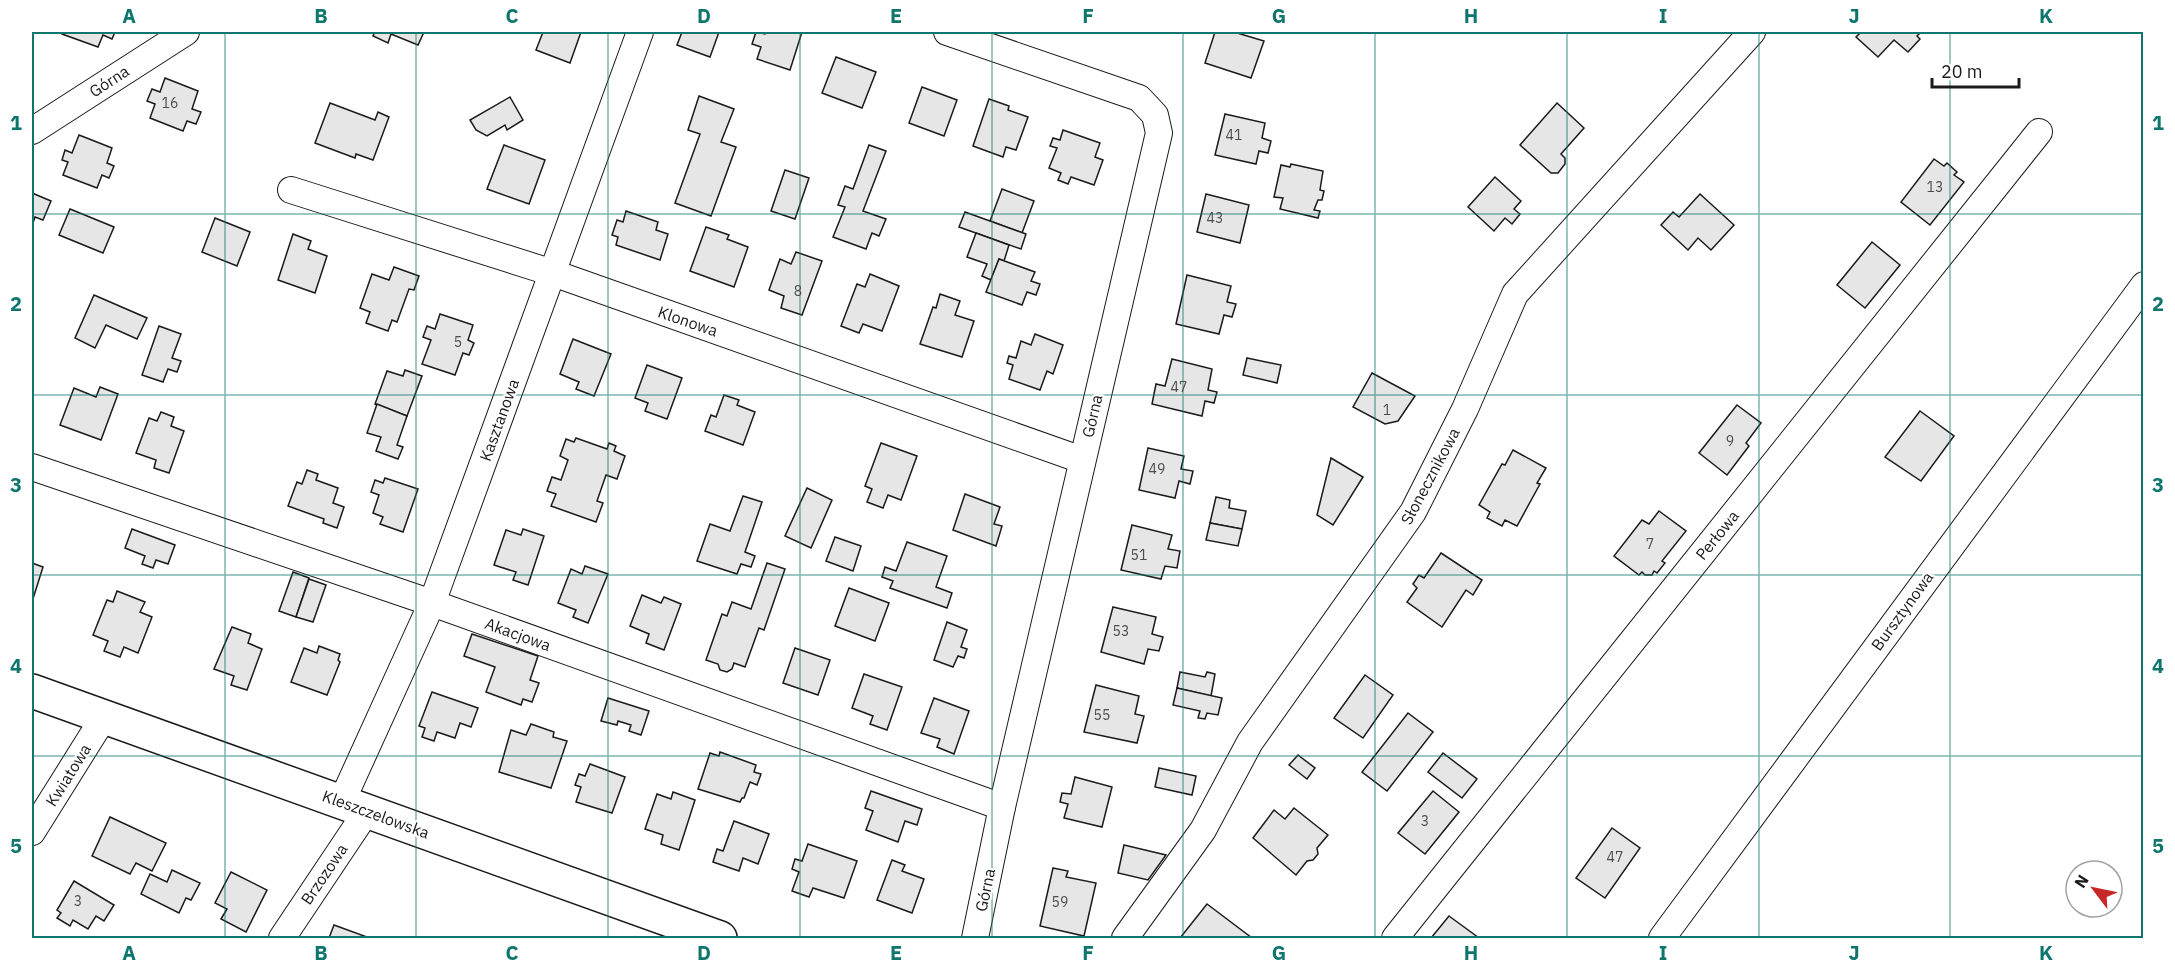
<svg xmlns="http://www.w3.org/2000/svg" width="2175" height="970" viewBox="0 0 2175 970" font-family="'IBM Plex Sans',sans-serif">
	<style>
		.building { fill: #e6e6e6; stroke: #1a1a1a; stroke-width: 1.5 }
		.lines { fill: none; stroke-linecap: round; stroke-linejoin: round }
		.minor-casing { stroke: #1a1a1a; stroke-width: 28 }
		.secondary-casing { stroke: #1a1a1a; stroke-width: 36 }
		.minor { stroke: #fff; stroke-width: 26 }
		.secondary { stroke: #fff; stroke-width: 33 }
		.grid { fill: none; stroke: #0f766e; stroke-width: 1.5; stroke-opacity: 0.55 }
		.labels { text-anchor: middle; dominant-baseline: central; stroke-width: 4.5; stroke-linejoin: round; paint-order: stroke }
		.number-label { font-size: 14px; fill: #4d4d4d }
		.street-label { font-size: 16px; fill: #1a1a1a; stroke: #fff }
		.neatline { fill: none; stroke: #0f766e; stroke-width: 2 }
		.grid-label { font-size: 20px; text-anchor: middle; font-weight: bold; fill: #0f766e }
	</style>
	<rect width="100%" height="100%" fill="#fff"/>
	<g class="building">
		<path d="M63,32H115L112,39L103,35L98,47L62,34Z"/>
		<path d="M375,32H424L418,45L391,34L388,43L373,36Z"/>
		<path d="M543,32H581L570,63L536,50Z"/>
		<path d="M682,32H719L710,57L677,45Z"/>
		<path d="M756,32L765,34L766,32H802L790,70L757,59L761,47L752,44Z"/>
		<path d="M1215,32H1234L1264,41L1251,78L1205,63Z"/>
		<path d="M1856,32H1921L1917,36L1920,39L1908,52L1894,40L1878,57L1856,37L1859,34Z"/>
		<path d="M836,57L876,72L862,108L822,93Z"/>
		<path d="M165,78L198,91L192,109L201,112L196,124L187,121L183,131L150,118L155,104L147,101L152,89L160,92Z"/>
		<path d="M922,87L957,100L944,136L909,123Z"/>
		<path d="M699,96L734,109L721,142L736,147L711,216L675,203L700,134L688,130Z"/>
		<path d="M510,97L523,120L507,130L505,125L487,136L476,130L470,120Z"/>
		<path d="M989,99L1009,106L1008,110L1028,117L1016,150L1006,147L1003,157L973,146Z"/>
		<path d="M330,103L375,120L378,112L389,117L373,160L356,154L355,158L315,143Z"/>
		<path d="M1557,103L1584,128L1561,154L1565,158V164L1558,173H1551L1520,145Z"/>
		<path d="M1225,114L1265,123L1262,138L1271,141L1268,153L1259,151L1256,164L1215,155Z"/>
		<path d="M1063,130L1100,143L1095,157L1103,160L1094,185L1071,177L1068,184L1058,180L1061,173L1049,168L1057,148L1050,146L1053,138L1060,140Z"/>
		<path d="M79,135L112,148L107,163L114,166L109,178L102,175L97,188L63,175L68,162L62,160L65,150L72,153Z"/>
		<path d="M504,145L545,160L529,204L487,189Z"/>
		<path d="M869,145L886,151L863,211L886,219L879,236L872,233L866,249L833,237L845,207L838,205L845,186L853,189Z"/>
		<path d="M1934,159L1944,166L1947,163L1957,172L1954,175L1964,182L1930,225L1901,202Z"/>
		<path d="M1291,164L1323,171L1320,190L1324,191L1322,200H1318L1314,210L1320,211L1318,218L1280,209L1283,198L1274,197L1281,165L1290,167Z"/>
		<path d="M785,170L809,178L795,219L771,211Z"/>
		<path d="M1495,177L1521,201L1514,209L1520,214L1512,224L1505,218L1494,231L1468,207Z"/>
		<path d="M1002,189L1034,201L1022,233L990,221Z"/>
		<path d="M32,193L51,201L43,220L35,217L32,226Z"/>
		<path d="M1206,194L1249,205L1240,243L1197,232Z"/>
		<path d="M1700,194L1734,225L1711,250L1698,238L1688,250L1661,225L1673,212L1679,217Z"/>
		<path d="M70,209L114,227L103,253L59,235Z"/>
		<path d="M626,211L658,222L656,230L668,234L660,260L616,245L618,237L612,235L617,220L623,222Z"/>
		<path d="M965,212L1026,234L1021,249L959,227Z"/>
		<path d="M215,218L250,232L237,266L202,252Z"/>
		<path d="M706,227L729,235L727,239L748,247L734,287L690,271Z"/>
		<path d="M976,233L1009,245L1004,261L999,259L991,280L982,276L987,264L967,257Z"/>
		<path d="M293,234L311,241L308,249L327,256L315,293L278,280Z"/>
		<path d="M1872,242L1900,265L1865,308L1837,285Z"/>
		<path d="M796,252L822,261L802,315L781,308L784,296L769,290L780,259L791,264Z"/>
		<path d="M999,259L1035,272L1031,281L1040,284L1036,295L1027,292L1022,305L986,292Z"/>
		<path d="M394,267L419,276L414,290L409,289L397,322L392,320L388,331L366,323L370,312L360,308L372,274L389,280Z"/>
		<path d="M870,274L899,286L882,331L863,324L859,333L841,326L857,284L865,287Z"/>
		<path d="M1187,275L1231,286L1227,302L1236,304L1232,317L1224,315L1219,334L1176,324Z"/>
		<path d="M940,294L960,301L955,315L974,321L962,357L920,344L933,307L936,308Z"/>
		<path d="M94,295L147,318L137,339L106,325L95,348L75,338Z"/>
		<path d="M440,314L473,325L468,340L474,343L469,355L463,353L455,375L422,364L431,340L423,337L427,326L435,329Z"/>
		<path d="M159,326L181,334L172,358L181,361L177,372L168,369L163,382L142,375Z"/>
		<path d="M1035,334L1063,345L1053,374L1047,371L1040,390L1009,379L1013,365L1007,363L1009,356L1016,358L1021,341L1031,345Z"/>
		<path d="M573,339L611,354L594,396L576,389L579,382L560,374Z"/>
		<path d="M1247,358L1281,365L1277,383L1243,375Z"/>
		<path d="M1172,359L1212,369L1208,390L1217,392L1214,403L1205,401L1202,416L1152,404L1156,384L1165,386Z"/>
		<path d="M647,365L682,378L667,419L645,411L648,403L635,398Z"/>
		<path d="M405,370L422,376L407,416L375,404L387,371L403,376Z"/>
		<path d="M1372,373L1415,396L1398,421L1385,424L1353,407Z"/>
		<path d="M100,387L118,394L101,440L60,425L74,388L96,397Z"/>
		<path d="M724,395L739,400L737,405L755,412L743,445L705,431L711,415L716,417Z"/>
		<path d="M377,404L407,416L397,445L403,447L398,459L376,451L381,437L367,433Z"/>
		<path d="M1737,405L1761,423L1746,443L1749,446L1727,475L1699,453Z"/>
		<path d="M1920,411L1954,436L1921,481L1885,457Z"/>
		<path d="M161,412L174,417L171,426L184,431L169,473L154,468L156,460L136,453L149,418L157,421Z"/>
		<path d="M576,438L607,449L609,443L616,446L614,451L625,456L617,479L606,475L597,501L603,503L596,522L551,506L556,494L547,491L552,477L561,480L568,460L560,456L566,439L574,442Z"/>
		<path d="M881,443L917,456L901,500L888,495L883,508L867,502L872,489L865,486Z"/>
		<path d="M1148,448L1184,456L1181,469L1193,471L1190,484L1179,481L1175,498L1139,490Z"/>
		<path d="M1513,450L1546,468L1537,483L1540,484L1517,526L1505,520L1502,526L1487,518L1490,512L1479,505L1502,464L1505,465Z"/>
		<path d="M1331,458L1363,477L1333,525L1317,515Z"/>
		<path d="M307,470L318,474L316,480L338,488L333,503L344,507L337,528L323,523L324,519L288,506L297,482L302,484Z"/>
		<path d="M385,478L418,489L403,532L380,524L383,517L373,513L379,495L371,492L375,480L383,483Z"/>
		<path d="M807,488L832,500L811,548L785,536Z"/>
		<path d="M965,494L1000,507L994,524L1002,526L996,546L953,530Z"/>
		<path d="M743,496L762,502L745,552L755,556L751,567L741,564L737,574L697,561L710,524L730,531Z"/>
		<path d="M1216,497L1230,500L1229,508L1246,511L1242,529L1210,523Z"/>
		<path d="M1659,511L1686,531L1662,561L1665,563L1657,573L1654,571L1652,575H1645L1642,572L1639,575L1614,556L1642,520L1649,524Z"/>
		<path d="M1210,523L1242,529L1238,546L1206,540Z"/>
		<path d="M1132,525L1172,535L1168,549L1180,551L1177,568L1165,566L1161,579L1121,570Z"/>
		<path d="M132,529L175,545L168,564L156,560L153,568L142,564L145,556L125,548Z"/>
		<path d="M523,529L544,536L528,585L513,580L516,572L494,565L506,530L521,535Z"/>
		<path d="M835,537L861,546L853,571L826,561Z"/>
		<path d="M907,542L947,556L936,587L952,593L947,608L890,588L893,581L882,577L885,567L896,571Z"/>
		<path d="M1441,553L1482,580L1473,595L1466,590L1442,627L1407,602L1417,588L1413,584L1419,575L1424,578Z"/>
		<path d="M32,563L43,567L32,602Z"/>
		<path d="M767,563L785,569L764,630L759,628L745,667L734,663L732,669L727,672L720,670L718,664L706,660L722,614L727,616L732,602L751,609Z"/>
		<path d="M585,566L608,574L588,623L573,617L576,610L558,603L571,569L582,574Z"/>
		<path d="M293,572L309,578L296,617L279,611Z"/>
		<path d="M309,579L326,585L313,622L296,617Z"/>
		<path d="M849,588L889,603L875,641L835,626Z"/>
		<path d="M117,591L145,602L140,612L152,617L138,653L124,647L120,657L104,651L108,641L93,635L107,600L113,602Z"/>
		<path d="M642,595L661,603L664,597L681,604L664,650L646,643L649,634L630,626Z"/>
		<path d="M1113,607L1156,617L1152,634L1163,637L1159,651L1148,649L1144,664L1101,652Z"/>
		<path d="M947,622L967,630L961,647L967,649L964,658L958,656L953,667L934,660Z"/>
		<path d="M232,627L251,634L248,643L262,649L247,690L231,685L234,676L214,669Z"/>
		<path d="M472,634L538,656L530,680L539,683L532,702L523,699L521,705L486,692L495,667L464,656Z"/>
		<path d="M319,646L340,654L338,660L340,662L327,695L291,682L304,648L317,653Z"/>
		<path d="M795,648L830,660L818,695L783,683Z"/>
		<path d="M1180,672L1205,677L1207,672L1215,674L1211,696L1177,688Z"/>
		<path d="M864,674L902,687L887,730L870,724L873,716L852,708Z"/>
		<path d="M1365,675L1393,695L1363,738L1334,718Z"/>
		<path d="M1096,685L1139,696L1135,714L1144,716L1137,743L1084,732Z"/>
		<path d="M1177,688L1222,698L1218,715L1207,713L1205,719L1198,718L1200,711L1173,705Z"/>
		<path d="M432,692L478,708L471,727L460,723L455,738L437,732L434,741L422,737L425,728L419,726Z"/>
		<path d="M608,698L649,711L641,735L629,731L631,725L618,721L617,725L601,721Z"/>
		<path d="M934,698L969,711L954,754L937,747L940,739L921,733Z"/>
		<path d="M1408,713L1433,732L1387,791L1362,772Z"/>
		<path d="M531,724L554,732L553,737L567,741L551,788L499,772L511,730L526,735Z"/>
		<path d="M720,752L756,765L754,772L761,774L757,785L750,782L744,798H742L740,802L698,789L710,753L719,756Z"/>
		<path d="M1443,753L1477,779L1462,798L1428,772Z"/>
		<path d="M1298,755L1315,768L1307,779L1289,765Z"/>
		<path d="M590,764L625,777L612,813L576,802L581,787L575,785L579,774L585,776Z"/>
		<path d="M1159,768L1196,776L1192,795L1155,787Z"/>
		<path d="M1075,777L1112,787L1102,827L1064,818L1068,804L1060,802L1062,793L1071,794Z"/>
		<path d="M871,791L922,809L917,825L905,821L898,842L866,830L873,811L865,808Z"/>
		<path d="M1433,791L1459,812L1425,854L1398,833Z"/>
		<path d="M673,792L695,800L679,850L661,844L663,835L645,829L657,794L671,799Z"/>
		<path d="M1294,808L1328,835L1317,848L1318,854L1313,860L1307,861L1296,875L1253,838L1274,810L1285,819Z"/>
		<path d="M110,817L166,843L152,871L136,863L130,874L92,856Z"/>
		<path d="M734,821L769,834L758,864L743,858L739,871L713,862L717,849L723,851Z"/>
		<path d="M1612,828L1640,848L1605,898L1576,878Z"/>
		<path d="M808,844L857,861L844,898L813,888L809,897L792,891L799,872L792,869L795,859L802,861Z"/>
		<path d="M1124,845L1166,855L1148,880L1118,873Z"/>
		<path d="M892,860L905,865L902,871L924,879L912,913L877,900Z"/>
		<path d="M1053,868L1068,871L1066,877L1096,883L1084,936L1040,926Z"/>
		<path d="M172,870L200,883L191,900L186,898L179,913L141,894L150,874L167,882Z"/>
		<path d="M231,872L267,890L246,932L221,919L227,909L215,903Z"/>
		<path d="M74,881L114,905L104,921L96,916L88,929L73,920L70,926L57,918L61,913L57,910Z"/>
		<path d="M1207,904L1252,938H1180Z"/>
		<path d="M1449,916L1479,938H1431Z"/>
		<path d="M334,925L367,937L366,938H329Z"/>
	</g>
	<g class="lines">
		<defs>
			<g id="minor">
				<path d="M947,32L1139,98L1155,115L1159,133L1002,807L975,938"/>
				<path d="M32,131L186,32"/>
				<path d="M291,190L553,273L1082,460"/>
				<path d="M32,467L432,603L1002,807"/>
				<path d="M342,801L432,603L640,32"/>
				<path d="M32,832L104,717"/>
				<path d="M282,938L367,811"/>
				<path d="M1125,938L1203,830L1250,742L1413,512L1465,409L1515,294L1752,32"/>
				<path d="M1395,938L2039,132"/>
				<path d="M1662,938L2144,285"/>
			</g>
			<path id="secondary" d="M32,691L720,938"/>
		</defs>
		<use href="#minor" class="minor-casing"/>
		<use href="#secondary" class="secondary-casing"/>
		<use href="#minor" class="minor"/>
		<use href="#secondary" class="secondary"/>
	</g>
	<path class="grid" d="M225,32V938M416,32V938M608,32V938M800,32V938M992,32V938M1183,32V938M1375,32V938M1567,32V938M1759,32V938M1950,32V938M32,214H2144M32,395H2144M32,575H2144M32,756H2144"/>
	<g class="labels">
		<g class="number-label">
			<text x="170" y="103">16</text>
			<text x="1234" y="135">41</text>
			<text x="1935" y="187">13</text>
			<text x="1215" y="218">43</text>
			<text x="798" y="291">8</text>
			<text x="458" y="342">5</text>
			<text x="1179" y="387">47</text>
			<text x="1387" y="410">1</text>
			<text x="1730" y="441">9</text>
			<text x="1157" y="469">49</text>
			<text x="1650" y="544">7</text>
			<text x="1139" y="555">51</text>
			<text x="1121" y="631">53</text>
			<text x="1102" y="715">55</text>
			<text x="1425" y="821">3</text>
			<text x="1615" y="857">47</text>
			<text x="78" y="901">3</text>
			<text x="1060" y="902">59</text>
		</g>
		<g class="street-label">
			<text transform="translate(109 81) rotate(-33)">Górna</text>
			<text transform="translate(688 321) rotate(19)">Klonowa</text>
			<text transform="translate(1092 416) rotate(-77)">Górna</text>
			<text transform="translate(499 420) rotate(-70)">Kasztanowa</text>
			<text transform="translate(1430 476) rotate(-62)">Słonecznikowa</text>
			<text transform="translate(1717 535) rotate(-51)">Perłowa</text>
			<text transform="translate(1902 611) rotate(-54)">Bursztynowa</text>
			<text transform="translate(518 634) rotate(20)">Akacjowa</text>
			<text transform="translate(68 775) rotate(-58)">Kwiatowa</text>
			<text transform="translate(376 814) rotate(20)">Kleszczelowska</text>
			<text transform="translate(324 874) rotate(-56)">Brzozowa</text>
			<text transform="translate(985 890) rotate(-78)">Górna</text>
		</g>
	</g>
	<rect width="2175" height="970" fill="none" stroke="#ffffff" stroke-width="66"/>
	<g transform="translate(2094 889) rotate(302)"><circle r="28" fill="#ffffff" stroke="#a3a3a3" stroke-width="1.5"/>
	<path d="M0-4.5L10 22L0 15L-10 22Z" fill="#c62828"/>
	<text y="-9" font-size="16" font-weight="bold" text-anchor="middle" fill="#1a1a1a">N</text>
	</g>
	<path d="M1932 78v9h87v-9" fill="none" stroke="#1a1a1a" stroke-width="3"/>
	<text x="1941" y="78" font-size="18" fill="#1a1a1a" stroke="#ffffff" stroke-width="4.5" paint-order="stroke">20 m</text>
	<rect x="33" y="33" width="2109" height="904" class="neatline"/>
	<g class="grid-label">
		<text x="129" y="23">A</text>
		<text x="321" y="23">B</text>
		<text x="512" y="23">C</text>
		<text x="704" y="23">D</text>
		<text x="896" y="23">E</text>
		<text x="1088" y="23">F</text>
		<text x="1279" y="23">G</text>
		<text x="1471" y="23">H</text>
		<text x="1663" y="23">I</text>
		<text x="1854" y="23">J</text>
		<text x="2046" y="23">K</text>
		<text x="16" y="130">1</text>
		<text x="2158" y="130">1</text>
		<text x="16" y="311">2</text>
		<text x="2158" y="311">2</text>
		<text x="16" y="492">3</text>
		<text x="2158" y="492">3</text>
		<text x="16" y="673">4</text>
		<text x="2158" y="673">4</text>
		<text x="16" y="853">5</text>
		<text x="2158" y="853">5</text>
		<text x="129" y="960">A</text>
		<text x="321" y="960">B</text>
		<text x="512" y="960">C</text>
		<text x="704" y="960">D</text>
		<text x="896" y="960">E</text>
		<text x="1088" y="960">F</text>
		<text x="1279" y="960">G</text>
		<text x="1471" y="960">H</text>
		<text x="1663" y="960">I</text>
		<text x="1854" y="960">J</text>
		<text x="2046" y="960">K</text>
	</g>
</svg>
